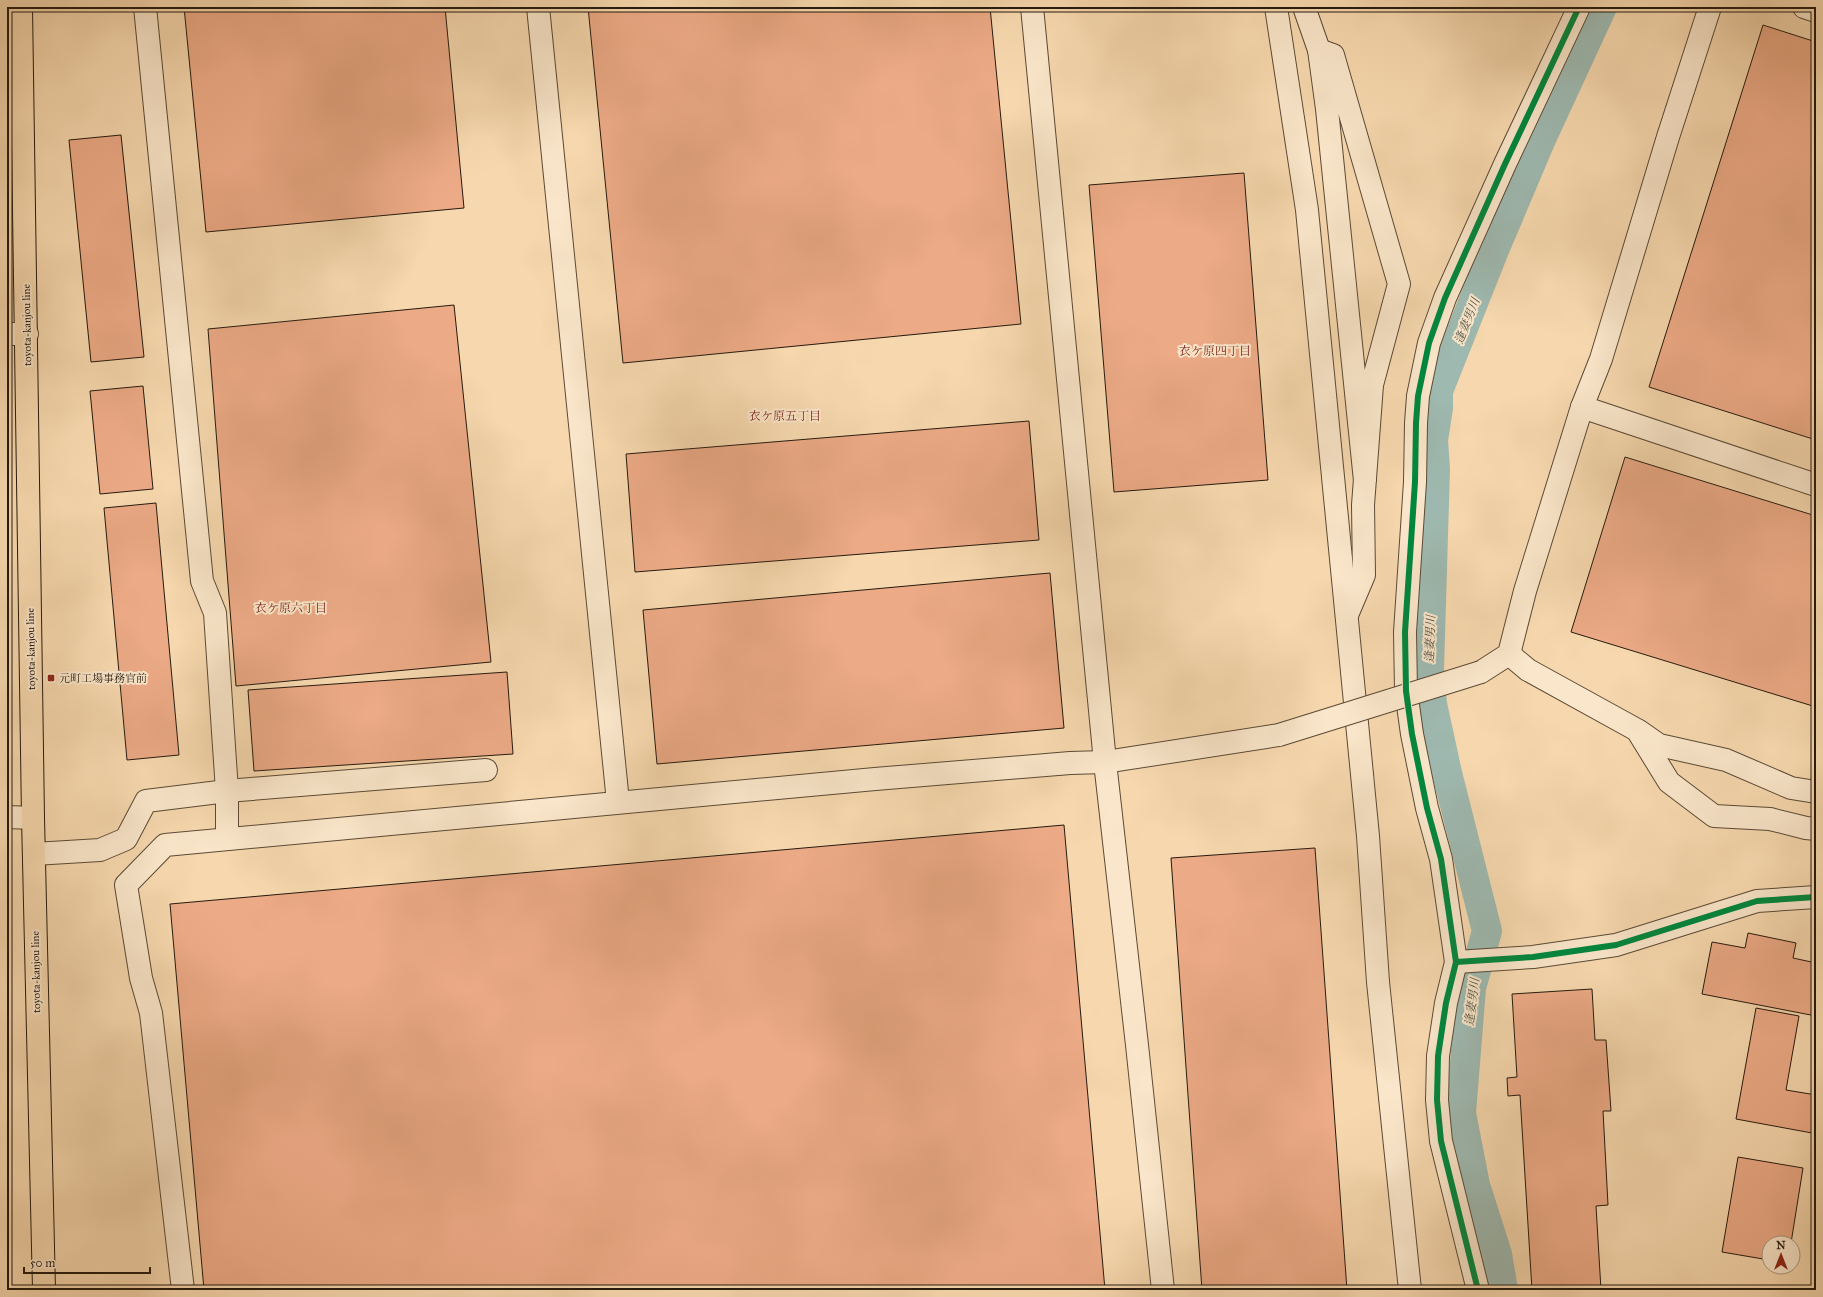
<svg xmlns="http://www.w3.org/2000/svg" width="1823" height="1297" viewBox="0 0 1823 1297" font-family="'IM FELL Great Primer','Noto Serif JP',serif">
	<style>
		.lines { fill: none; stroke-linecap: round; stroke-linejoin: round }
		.river { stroke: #9eb9b0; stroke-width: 30 }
		.building { fill: #ecaa86; stroke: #251a0e }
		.minor-casing { stroke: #5a4a36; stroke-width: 24 }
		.major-casing { stroke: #251a0e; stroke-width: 24 }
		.minor { stroke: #fae6ca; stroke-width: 22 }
		.major { stroke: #f7d8ae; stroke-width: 22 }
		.minor-bridge-casing { stroke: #5a4a36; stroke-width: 24; stroke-linecap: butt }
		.minor-bridge { stroke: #fae6ca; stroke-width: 22 }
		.cycleway-casing { stroke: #fae6ca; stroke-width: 8 }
		.cycleway { stroke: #00873e; stroke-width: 6 }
		.poi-dot { fill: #8f2418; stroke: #fae6ca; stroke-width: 1.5 }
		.labels { text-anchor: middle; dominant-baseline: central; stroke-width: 4; stroke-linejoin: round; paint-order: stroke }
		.street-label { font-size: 11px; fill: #251a0e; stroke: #fae6ca }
		.poi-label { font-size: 11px; fill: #251a0e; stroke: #fae6ca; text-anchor: start }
		.water-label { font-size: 12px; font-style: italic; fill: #4f5247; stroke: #fae6ca }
		.neighbourhood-label { font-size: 12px; fill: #7a1f14; stroke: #fae6ca }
	</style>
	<rect width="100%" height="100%" fill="#f7d8ae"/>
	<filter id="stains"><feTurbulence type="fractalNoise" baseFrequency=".005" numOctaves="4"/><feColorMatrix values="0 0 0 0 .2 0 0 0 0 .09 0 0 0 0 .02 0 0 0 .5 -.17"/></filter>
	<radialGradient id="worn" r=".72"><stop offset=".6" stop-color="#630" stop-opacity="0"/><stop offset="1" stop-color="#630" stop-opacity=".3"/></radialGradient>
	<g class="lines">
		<path class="river" d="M1503,1290L1497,1254L1475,1185L1461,1113L1471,988L1487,931L1447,773L1432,704L1429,669L1435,469L1433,440L1438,408V391L1494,250L1541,139L1602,7"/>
	</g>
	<g class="building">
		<path d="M184,7H445L464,208L206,232Z"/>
		<path d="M588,7H990L1021,324L623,363Z"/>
		<path d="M1763,25L1816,42V440L1649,387Z"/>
		<path d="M121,135L144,357L91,362L69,140Z"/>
		<path d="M1244,173L1268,480L1114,492L1089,185Z"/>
		<path d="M454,305L491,662L236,686L208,329Z"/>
		<path d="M143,386L153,489L100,494L90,391Z"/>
		<path d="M1029,421L1039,540L635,572L626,454Z"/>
		<path d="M1625,457L1816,516V707L1571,632Z"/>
		<path d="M156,503L179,755L127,760L104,508Z"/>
		<path d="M1050,573L1064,728L657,764L643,610Z"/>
		<path d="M507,672L513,754L254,771L248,690Z"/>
		<path d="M1064,825L1105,1290H204L170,904Z"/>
		<path d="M1315,848L1347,1290H1202L1171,858Z"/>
		<path d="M1748,933L1796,943L1793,958L1816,963V1016L1702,994L1712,942L1745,948Z"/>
		<path d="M1592,989L1595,1040H1606L1611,1111H1603L1608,1205L1596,1206L1601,1290H1532L1520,1095L1508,1096L1507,1078L1517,1077L1512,994Z"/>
		<path d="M1756,1008L1799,1016L1786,1090L1816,1095V1108L1812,1133L1736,1119Z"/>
		<path d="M1738,1157L1803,1168L1791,1243H1769V1260L1722,1252Z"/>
	</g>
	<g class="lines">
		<defs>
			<g id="minor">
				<path d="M145,7L202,581L215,613L227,791V839"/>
				<path d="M538,7L618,802"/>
				<path d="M1032,7L1105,762L1137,1045L1163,1290"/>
				<path d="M1276,7L1307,210L1368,836L1378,982L1410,1290"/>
				<path d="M1304,7L1319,50"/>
				<path d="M1804,7L1816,11"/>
				<path d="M7,334H27"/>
				<path d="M1582,407L1816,485"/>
				<path d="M1347,615L1364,575L1363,505L1372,385L1399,284L1333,55L1319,50L1327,109L1365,481"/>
				<path d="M1509,654L1528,670L1637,730L1669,782L1714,816L1770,819L1806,828L1816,829"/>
				<path d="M1481,672L1509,654L1525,591L1582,407L1601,359L1668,137L1710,7"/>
				<path d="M1639,731L1659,745L1726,760L1791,788L1816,792"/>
				<path d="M7,817L33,818"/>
				<path d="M34,854L100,850L126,839L146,801L227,791L486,770"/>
				<path d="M1456,962L1533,957L1616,945L1757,901L1816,897"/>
				<path d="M183,1290L151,1013L141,978L126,885L165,845L875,779L1070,763L1105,762L1279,735"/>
				<path d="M1478,1290L1441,1141L1437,1100L1438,1056L1446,1003L1456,962L1441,859L1427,808L1412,734L1406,691L1405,632L1415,482L1416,423L1418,396L1429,343L1445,298L1505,164L1579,7"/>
			</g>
			<path id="major" d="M21,7L33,818L44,1290"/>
		</defs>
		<use href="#minor" class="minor-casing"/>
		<use href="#major" class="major-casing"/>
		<use href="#minor" class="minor"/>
		<use href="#major" class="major"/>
		<defs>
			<path id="minor-bridge" d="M1279,735L1481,672"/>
		</defs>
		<use href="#minor-bridge" class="minor-bridge-casing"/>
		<use href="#minor-bridge" class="minor-bridge"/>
		<defs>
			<g id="cycleway">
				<path d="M1456,962L1533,957L1616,945L1757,901L1816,897"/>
				<path d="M1478,1290L1441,1141L1437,1100L1438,1056L1446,1003L1456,962L1441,859L1427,808L1412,734L1406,691L1405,632L1415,482L1416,423L1418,396L1429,343L1445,298L1505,164L1579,7"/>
			</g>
		</defs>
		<use href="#cycleway" class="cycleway-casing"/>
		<use href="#cycleway" class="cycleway"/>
	</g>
	<rect class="poi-dot" x="47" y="674" width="8" height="8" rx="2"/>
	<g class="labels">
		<g class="street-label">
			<text transform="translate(27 325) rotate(-91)">toyota-kanjou line</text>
			<text transform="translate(31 649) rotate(-91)">toyota-kanjou line</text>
			<text transform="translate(36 972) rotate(-91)">toyota-kanjou line</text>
		</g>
		<g class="poi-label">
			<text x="59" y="678">元町工場事務官前</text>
		</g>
		<g class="water-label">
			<text transform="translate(1467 321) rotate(-68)">逢妻男川</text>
			<text transform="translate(1430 639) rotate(-88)">逢妻男川</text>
			<text transform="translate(1472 1002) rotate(-83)">逢妻男川</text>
		</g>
		<g class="neighbourhood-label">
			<text x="1215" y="351">衣ケ原四丁目</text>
			<text x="785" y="416">衣ケ原五丁目</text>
			<text x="291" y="608">衣ケ原六丁目</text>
		</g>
	</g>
	<rect width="1823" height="1297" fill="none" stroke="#f7d8ae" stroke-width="24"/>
	<rect x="8" y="8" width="1807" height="1281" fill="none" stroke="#251a0e" stroke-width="2"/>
	<rect x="12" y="12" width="1799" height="1273" fill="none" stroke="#251a0e"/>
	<g transform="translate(1781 1255)"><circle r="19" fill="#fae6ca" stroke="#a5947f"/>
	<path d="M0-3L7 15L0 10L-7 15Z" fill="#8f2418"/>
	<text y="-6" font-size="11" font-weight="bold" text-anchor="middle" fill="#251a0e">N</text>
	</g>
	<path d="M24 1267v6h126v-6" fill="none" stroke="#251a0e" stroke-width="2"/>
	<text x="30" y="1267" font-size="12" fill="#251a0e" stroke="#fae6ca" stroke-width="3" paint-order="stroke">50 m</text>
	<rect width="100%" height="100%" filter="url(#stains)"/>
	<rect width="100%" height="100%" fill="url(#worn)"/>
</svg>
